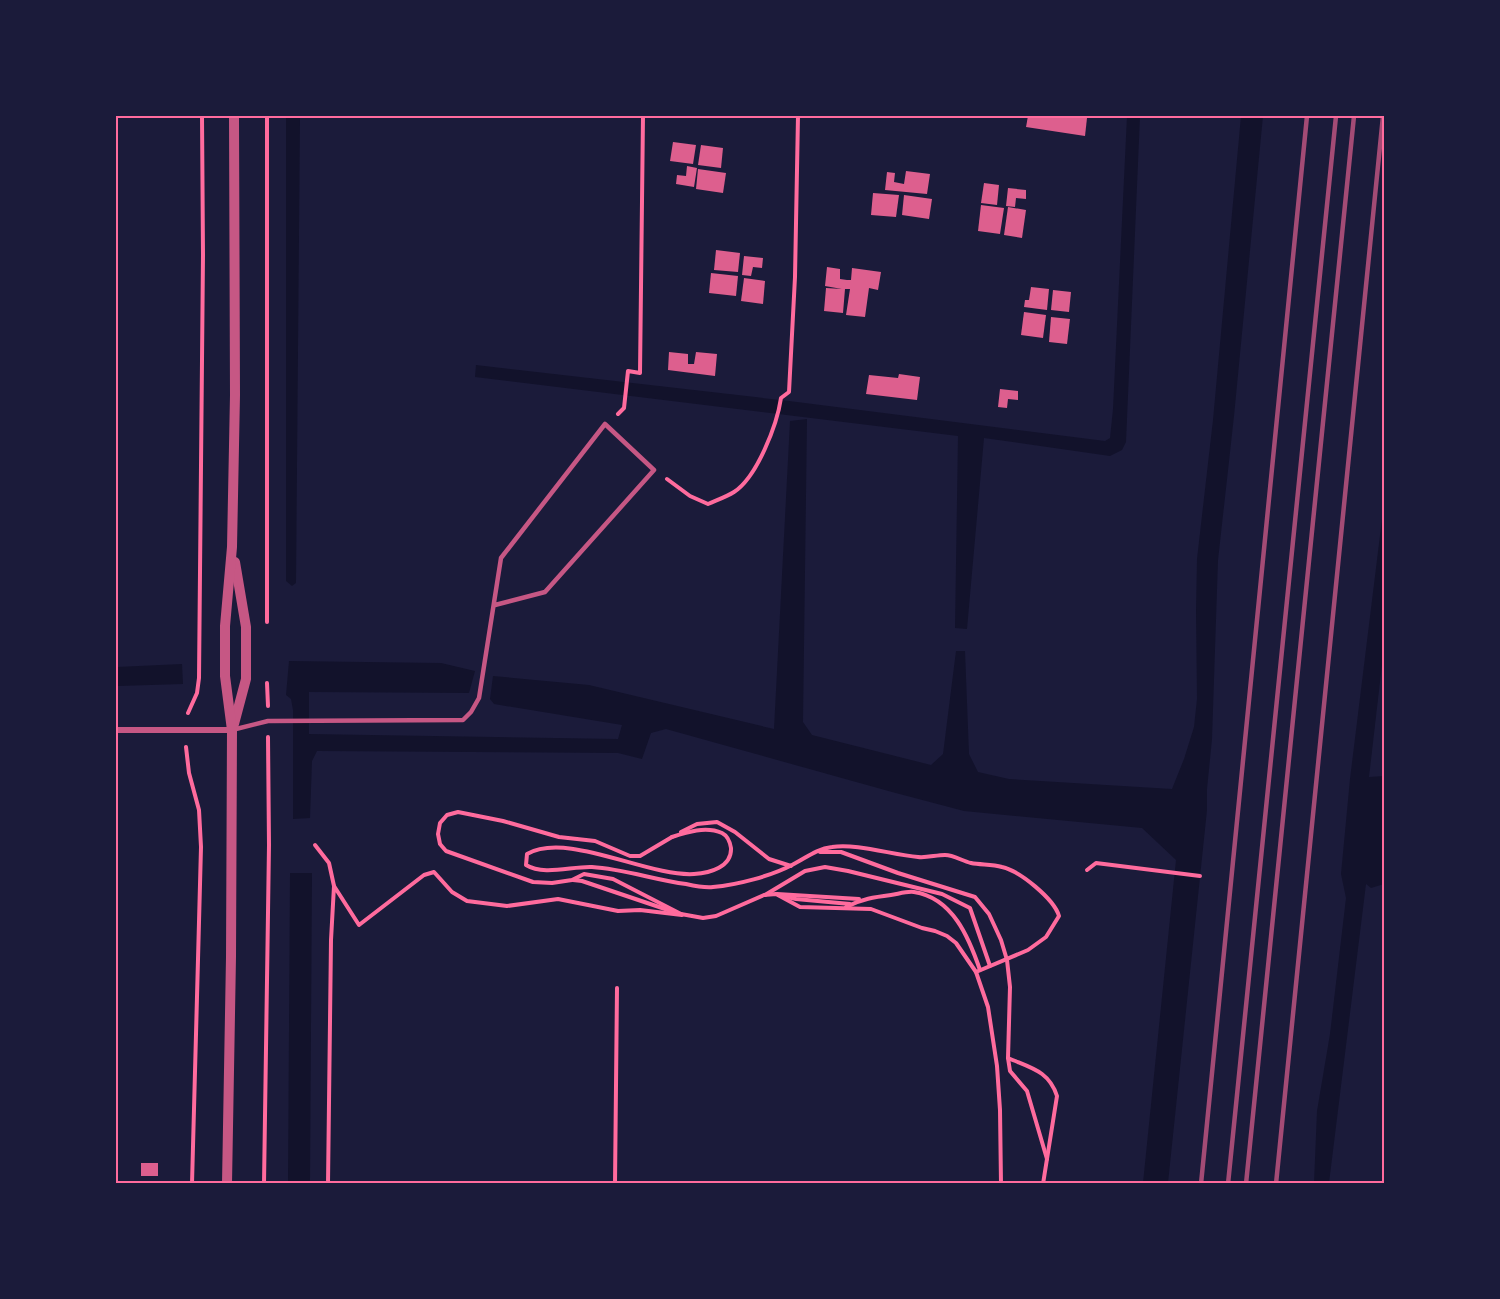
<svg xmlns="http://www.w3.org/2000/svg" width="1500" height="1299" viewBox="0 0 1500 1299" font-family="'Fira Sans',sans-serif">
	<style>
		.water { fill: #12122b }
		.building { fill: #dd5f8e }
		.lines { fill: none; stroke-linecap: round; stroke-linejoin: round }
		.path { stroke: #ff6b9d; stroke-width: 4 }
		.service { stroke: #c65784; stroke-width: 4.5 }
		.minor { stroke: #c65784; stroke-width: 6 }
		.tertiary { stroke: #c65784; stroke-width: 10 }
		.rail { stroke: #a44b75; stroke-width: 4.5 }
		.neatline { fill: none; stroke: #ff6b9d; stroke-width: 2 }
	</style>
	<rect width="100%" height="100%" fill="#1b1b3a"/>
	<g class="water">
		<path d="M286,116H300L296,583L292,586L286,581Z"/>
		<path d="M1127,116H1140L1126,442L1122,450L1110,456L984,438L967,629L955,628L958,436L475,377L476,365L789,401L1105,441L1110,438L1113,409Z"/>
		<path d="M1241,116H1263L1234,416L1218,560L1212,739L1207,789V810L1168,1183H1143L1176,860L1142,828L964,811L892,792L666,729L651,733L642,759L618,753L317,751L312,761L310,818L293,819V710L291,699L286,695L289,661L441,663L475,671L469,693L309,692V734L618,739L622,725L494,704L490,699L493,676L589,685L774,729L790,421L807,419L803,722L812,735L931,765L943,754L956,651H965L969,754L978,772L1009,779L1172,789L1184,759L1194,727L1197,699L1196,611L1197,559L1213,420Z"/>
		<path d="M1384,503V647L1369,777L1384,776V884L1371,888L1366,884L1329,1183H1314L1317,1111L1330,1034L1346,898L1341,874L1350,779Z"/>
		<path d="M182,664L183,684L118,686L117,667Z"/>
		<path d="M290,873H312L310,1183H288Z"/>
	</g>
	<g class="building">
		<path d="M1028,116H1068L1087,118L1085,136L1026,127Z"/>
		<path d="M673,142L696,145L693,164L670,161Z"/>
		<path d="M701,145L723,148L721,168L698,165Z"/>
		<path d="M687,166L697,168L694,187L676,184L677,175L686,176Z"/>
		<path d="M698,169L726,173L723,193L696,189Z"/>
		<path d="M906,171L930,174L927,194L885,190L887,172L895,173L894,182L904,184Z"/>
		<path d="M984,183L999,185L997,205L981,203Z"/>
		<path d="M1008,188L1026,190V199L1016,198L1015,207L1006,206Z"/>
		<path d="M873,193L899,195L896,217L871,215Z"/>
		<path d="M904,195L932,199L929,219L902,215Z"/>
		<path d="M981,205L1004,208L1000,234L978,231Z"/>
		<path d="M1008,207L1026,210L1022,238L1004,235Z"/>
		<path d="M716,250L740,253L738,272L714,270Z"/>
		<path d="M744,256L763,258L762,268L753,267L751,276L742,275Z"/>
		<path d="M827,267L840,269V279L847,280H851L852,268L881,272L878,290L869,288L865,317L846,315L850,289H845L843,313L824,311L826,288L842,289L825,286Z"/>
		<path d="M711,273L738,276L736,296L709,293Z"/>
		<path d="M744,278L765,281L763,304L741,301Z"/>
		<path d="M1031,287L1049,289L1047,310L1024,307L1025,300H1029Z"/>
		<path d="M1053,290L1071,292L1069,312L1051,310Z"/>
		<path d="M1024,312L1046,315L1043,338L1021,335Z"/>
		<path d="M1051,317L1070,319L1067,344L1049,342Z"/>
		<path d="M669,352L688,354V364H694L696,352L717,354L715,376L668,370Z"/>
		<path d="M899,374L920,377L917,400L866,394L869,375L898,378Z"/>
		<path d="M1000,389L1018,391V400L1008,399L1007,408L998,407Z"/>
		<rect x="141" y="1163" width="17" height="13"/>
	</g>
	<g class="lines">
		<g class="path">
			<path d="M267,116V622"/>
			<path d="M618,414L624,408L628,371L640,373L643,116"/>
			<path d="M667,479L690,496L708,504C717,500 726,497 734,492C757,477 777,425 781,398L789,392L795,277L798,116"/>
			<path d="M267,683L268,706"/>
			<path d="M188,713L197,693L199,678L203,255L202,116"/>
			<path d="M186,747L189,773L199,810L201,847L192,1184"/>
			<path d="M681,832L697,824L717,822L735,832L769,859L791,866"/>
			<path d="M672,837C687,832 706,826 722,833C728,836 730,842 731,848C732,867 710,873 694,874C648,877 567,831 527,854L526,865C544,876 572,866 592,867C624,869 655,880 686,884C695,886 705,888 713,887C737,885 771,876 792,865C806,858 816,849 832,847C856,843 893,855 918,857C927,858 936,855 945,855C954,855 962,861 971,863C981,865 992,864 1002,867C1020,871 1054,899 1059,916L1046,937L1028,950L976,972"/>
			<path d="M672,837L640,856H630L595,841L559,837L503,821L458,812L447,815L440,823L438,834L440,844L446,851L533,882L552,883L572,880L584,874L613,879L681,914"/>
			<path d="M315,845L329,863L334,886"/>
			<path d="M820,852H841L898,873L975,897L989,914L1001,940L1007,960L1010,987L1008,1058L1010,1071L1027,1091L1047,1159"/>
			<path d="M1087,870L1096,863L1200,876"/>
			<path d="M573,880L582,881L674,912"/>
			<path d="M777,894L859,899"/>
			<path d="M765,895L805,871L825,867L848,871L942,894L970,908L990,966"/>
			<path d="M783,896L796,899L850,904"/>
			<path d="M846,907C861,899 875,897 891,895C898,894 907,891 914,892C953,898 969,938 980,970"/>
			<path d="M681,914L703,918L716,916L764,895L776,894L800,907L871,909L922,928L935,931L947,936L956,943L976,972L988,1007L997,1066L1000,1110L1001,1184"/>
			<path d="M1008,1058C1031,1068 1049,1071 1057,1096L1043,1184"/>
			<path d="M264,1184L269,845L268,737"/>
			<path d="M328,1184L331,940L334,886L359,925L424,875L434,872L452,892L467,901L507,906L558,899L618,911L640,910L682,915"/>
			<path d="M615,1184L617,988"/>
		</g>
		<path class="service" d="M232,730L268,721L463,720L471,712L479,698L501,558L605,424L654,470L545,592L495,605"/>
		<path class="minor" d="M116,730H232"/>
		<g class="tertiary">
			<path d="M234,724L246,679V627L235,562"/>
			<path d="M227,1184L231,957L232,730L225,676V626L232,547L235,395L234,116"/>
		</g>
		<g class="rail">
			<path d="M1201,1184L1307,116"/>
			<path d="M1228,1184L1336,116"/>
			<path d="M1246,1184L1354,116"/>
			<path d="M1276,1184L1383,116"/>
		</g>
	</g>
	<rect width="1500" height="1299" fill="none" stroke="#1b1b3a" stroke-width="234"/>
	<rect x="117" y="117" width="1266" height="1065" class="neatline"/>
</svg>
